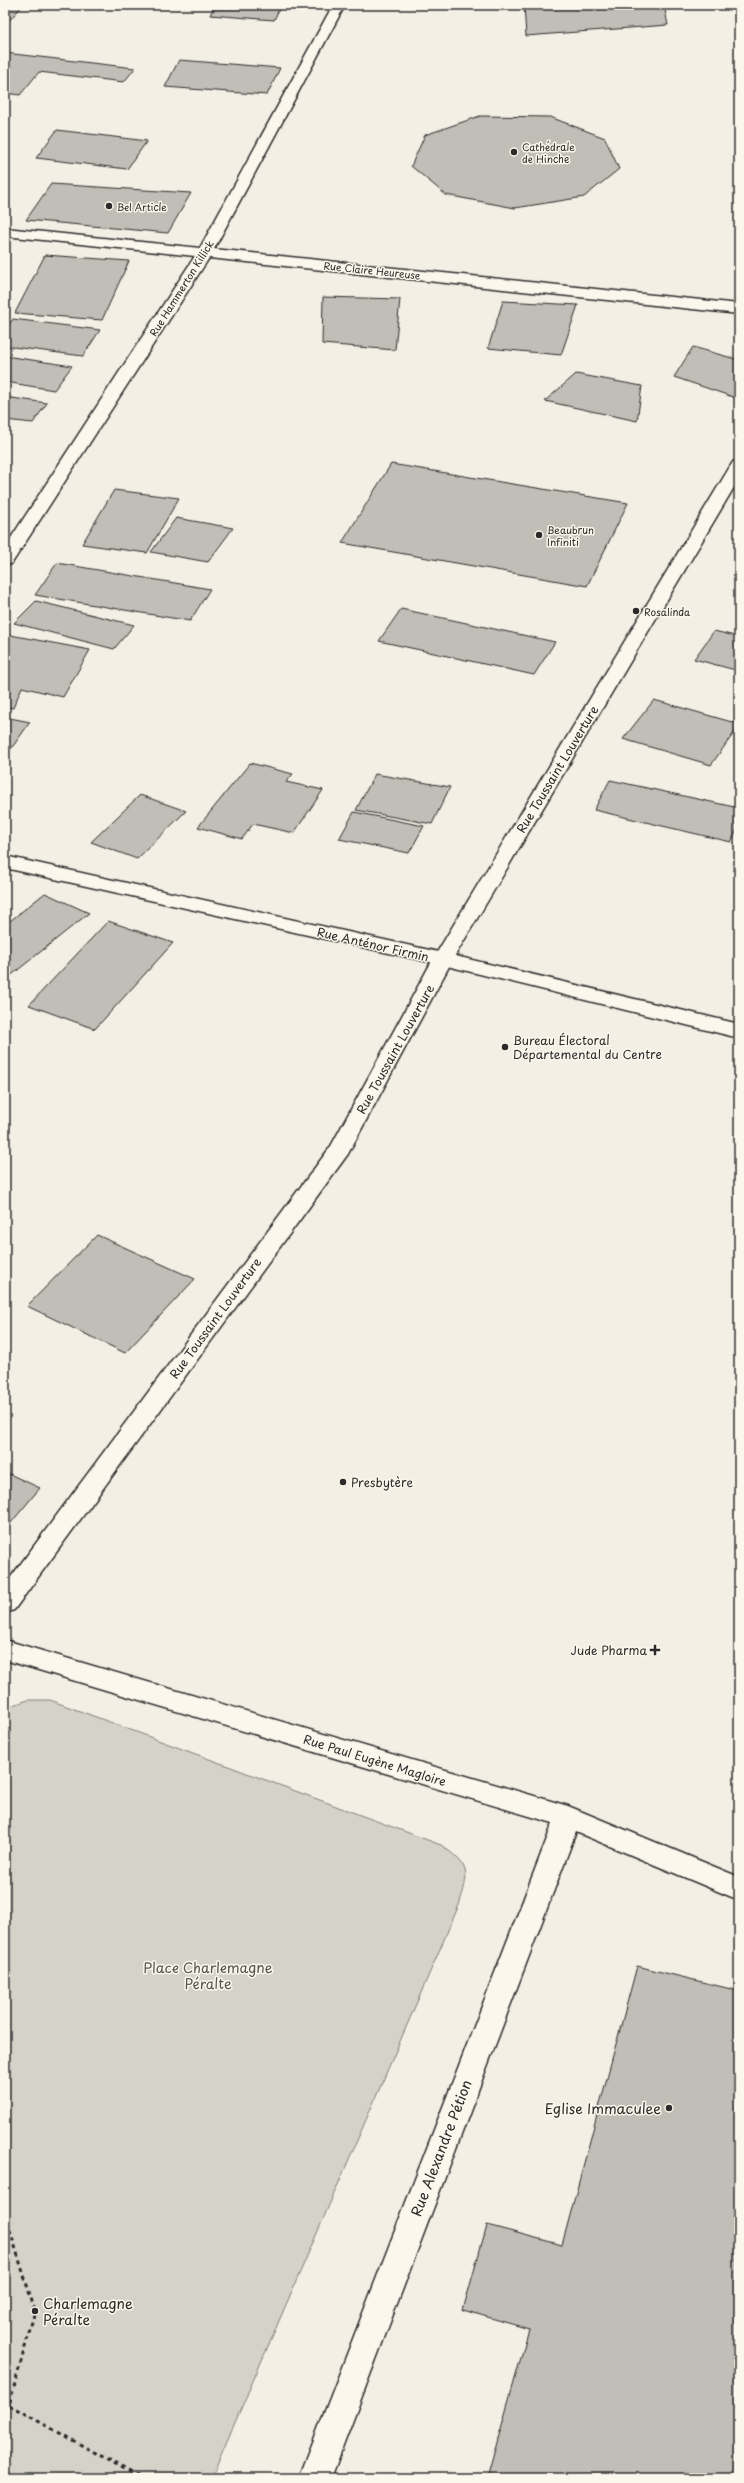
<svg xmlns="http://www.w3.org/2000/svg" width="744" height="2483" viewBox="0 0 744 2483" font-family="'Playpen Sans',sans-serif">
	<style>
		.green { fill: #d5d2c9; stroke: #807e7a }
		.building { fill: #c0beb6; stroke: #2b2b2b }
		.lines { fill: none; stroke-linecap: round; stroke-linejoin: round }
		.street-casing { stroke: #2b2b2b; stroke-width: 3 }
		.secondary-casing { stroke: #2b2b2b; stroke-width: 3 }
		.primary-casing { stroke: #2b2b2b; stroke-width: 3 }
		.path { stroke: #2b2b2b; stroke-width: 3; stroke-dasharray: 4 4; stroke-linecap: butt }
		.street { fill: #fbf7ec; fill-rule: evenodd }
		.secondary { fill: #fbf7ec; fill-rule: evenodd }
		.primary { fill: #fbf7ec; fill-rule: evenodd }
		.poi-dot { fill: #2b2b2b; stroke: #fbf7ec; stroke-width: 1.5 }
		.labels { text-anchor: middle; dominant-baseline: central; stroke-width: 3; stroke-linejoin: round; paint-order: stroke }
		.far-poi-label { font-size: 10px; fill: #2b2b2b; stroke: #fbf7ec; text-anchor: start }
		.far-street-label { font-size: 10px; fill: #2b2b2b; stroke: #fbf7ec }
		.street-label { font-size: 12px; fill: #2b2b2b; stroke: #fbf7ec }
		.poi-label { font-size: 12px; fill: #2b2b2b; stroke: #fbf7ec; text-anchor: start }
		.near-park-label { font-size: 14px; fill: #565552; stroke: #fbf7ec }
		.near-poi-label { font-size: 14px; fill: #2b2b2b; stroke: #fbf7ec; text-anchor: end }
		.near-street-label { font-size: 14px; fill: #2b2b2b; stroke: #fbf7ec }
	</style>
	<rect width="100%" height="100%" fill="#f3efe4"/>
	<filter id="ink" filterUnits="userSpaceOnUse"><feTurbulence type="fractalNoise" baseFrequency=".025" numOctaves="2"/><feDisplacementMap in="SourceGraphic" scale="8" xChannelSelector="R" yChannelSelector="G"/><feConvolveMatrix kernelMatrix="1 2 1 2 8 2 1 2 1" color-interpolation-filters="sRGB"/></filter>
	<g filter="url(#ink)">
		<path class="green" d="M28,1700H50L441,1845C470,1866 470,1871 459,1905L211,2478H5V1708Z"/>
		<g class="building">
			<path d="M5,5H23L7,23H5Z"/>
			<path d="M215,5H281L274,20L210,15Z"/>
			<path d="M524,5H664L668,25L526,36Z"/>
			<path d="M5,53L135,68L124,82L39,72L20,95L5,93Z"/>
			<path d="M179,60L280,68L267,95L165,87Z"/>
			<path d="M480,116L550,117L605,138L619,169L584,197L515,208L446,195L411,166L425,135Z"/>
			<path d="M57,130L147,141L127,169L36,158Z"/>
			<path d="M51,184L191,193L168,233L26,220Z"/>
			<path d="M45,255L129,261L102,320L15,313Z"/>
			<path d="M323,297L400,299L395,350L322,344Z"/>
			<path d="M503,301L578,305L561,355L488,348Z"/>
			<path d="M13,319L100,330L83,356L5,346V331Z"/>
			<path d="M693,347L739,360V394L736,398L674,377Z"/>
			<path d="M5,356L72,366L54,390L5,382Z"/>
			<path d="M576,374L642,386L637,421L545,401Z"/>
			<path d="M5,397L47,403L33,423L5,420Z"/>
			<path d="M391,464L628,503L587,586L342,543Z"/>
			<path d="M114,490L179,498L147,553L82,544Z"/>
			<path d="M176,518L233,528L208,562L151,552Z"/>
			<path d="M57,563L210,589L190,621L35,595Z"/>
			<path d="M36,601L134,625L114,649L14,623Z"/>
			<path d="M401,609L555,642L534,675L379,641Z"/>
			<path d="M714,631L739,637V671L694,659Z"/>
			<path d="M5,634L90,650L63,697L22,687L13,708L5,707Z"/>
			<path d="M654,700L739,724V726L711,765L623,739Z"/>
			<path d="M5,717L30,722L11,749L5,748Z"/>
			<path d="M250,763L293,774L286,782L323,790L294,833L253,824L242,839L198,827Z"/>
			<path d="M375,774L450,787L432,824L356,810Z"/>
			<path d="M610,780L739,808V826L731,842L594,810Z"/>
			<path d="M140,795L186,811L137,859L91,842Z"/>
			<path d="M354,812L424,826L409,853L339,839Z"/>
			<path d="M45,893L89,913L9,977L5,975V925Z"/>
			<path d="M108,921L173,943L95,1029L29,1005Z"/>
			<path d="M97,1235L195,1279L125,1353L27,1306Z"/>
			<path d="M5,1472L40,1488L5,1530Z"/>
			<path d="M637,1966L739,1991V2478H487L529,2329L463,2310L487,2225L562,2245Z"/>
		</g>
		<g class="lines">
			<defs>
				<g id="street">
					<path d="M333,5H345L214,249L739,304V314L209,258L14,560L11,564L5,565V547L195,256L5,236V228L200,248Z"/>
					<path d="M5,856L443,953L739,1024V1038L443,965L5,868Z"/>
				</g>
				<path id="secondary" d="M5,1640L568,1806L739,1877V1900L576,1832L331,2478H299L553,1823L5,1660Z"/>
				<path id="primary" d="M739,460V479L453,959L348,1154L14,1610L5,1613V1585L331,1146L433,959L731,465L733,462Z"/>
			</defs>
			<use href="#street" class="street-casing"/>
			<use href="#secondary" class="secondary-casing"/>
			<use href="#primary" class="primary-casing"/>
			<g class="path">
				<path d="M5,2224L9,2227L35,2311L9,2405L5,2410"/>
				<path d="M9,2405L141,2478"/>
			</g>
			<use href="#street" class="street"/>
			<use href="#secondary" class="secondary"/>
			<use href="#primary" class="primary"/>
		</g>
	</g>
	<g class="poi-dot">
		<circle cx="514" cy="152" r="4"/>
		<circle cx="109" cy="206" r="4"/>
		<circle cx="539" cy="535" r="4"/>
		<circle cx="636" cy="611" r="4"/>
		<circle cx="505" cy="1047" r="4"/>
		<circle cx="343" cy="1482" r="4"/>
		<path d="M653 1644h4v4h4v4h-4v4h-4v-4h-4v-4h4z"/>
		<circle cx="669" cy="2108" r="4"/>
		<circle cx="35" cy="2311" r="4"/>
	</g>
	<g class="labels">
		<g class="far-poi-label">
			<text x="522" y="146">Cathédrale<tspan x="522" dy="12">de Hinche</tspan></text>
			<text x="117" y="206">Bel Article</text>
			<text x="547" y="529">Beaubrun<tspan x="547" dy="12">Infiniti</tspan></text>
			<text x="644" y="611">Rosalinda</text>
		</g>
		<g class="far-street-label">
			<text transform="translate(372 270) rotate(6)">Rue Claire Heureuse</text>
			<text transform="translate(181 288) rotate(-58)">Rue Hammerton Killick</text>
		</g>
		<g class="street-label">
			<text transform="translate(557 769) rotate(-59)">Rue Toussaint Louverture</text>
			<text transform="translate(373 944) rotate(13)">Rue Anténor Firmin</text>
			<text transform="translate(395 1049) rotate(-61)">Rue Toussaint Louverture</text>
			<text transform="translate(215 1318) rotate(-54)">Rue Toussaint Louverture</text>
			<text transform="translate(375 1760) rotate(17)">Rue Paul Eugène Magloire</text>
		</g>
		<g class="poi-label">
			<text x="513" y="1040">Bureau Électoral<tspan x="513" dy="14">Départemental du Centre</tspan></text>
			<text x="351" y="1482">Presbytère</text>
			<text x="647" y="1650" text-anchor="end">Jude Pharma</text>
		</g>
		<g class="near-park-label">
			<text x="208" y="1967">Place Charlemagne<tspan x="208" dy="16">Péralte</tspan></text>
		</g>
		<g class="near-poi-label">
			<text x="661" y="2108">Eglise Immaculee</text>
			<text x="43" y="2303" text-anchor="start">Charlemagne<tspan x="43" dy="16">Péralte</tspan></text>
		</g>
		<g class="near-street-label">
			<text transform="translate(441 2148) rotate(-69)">Rue Alexandre Pétion</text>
		</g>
	</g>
	<rect width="744" height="2483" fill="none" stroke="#fbf7ec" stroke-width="20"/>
	<rect x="10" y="10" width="724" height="2463" fill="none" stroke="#2b2b2b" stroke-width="1.5" filter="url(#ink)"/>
</svg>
